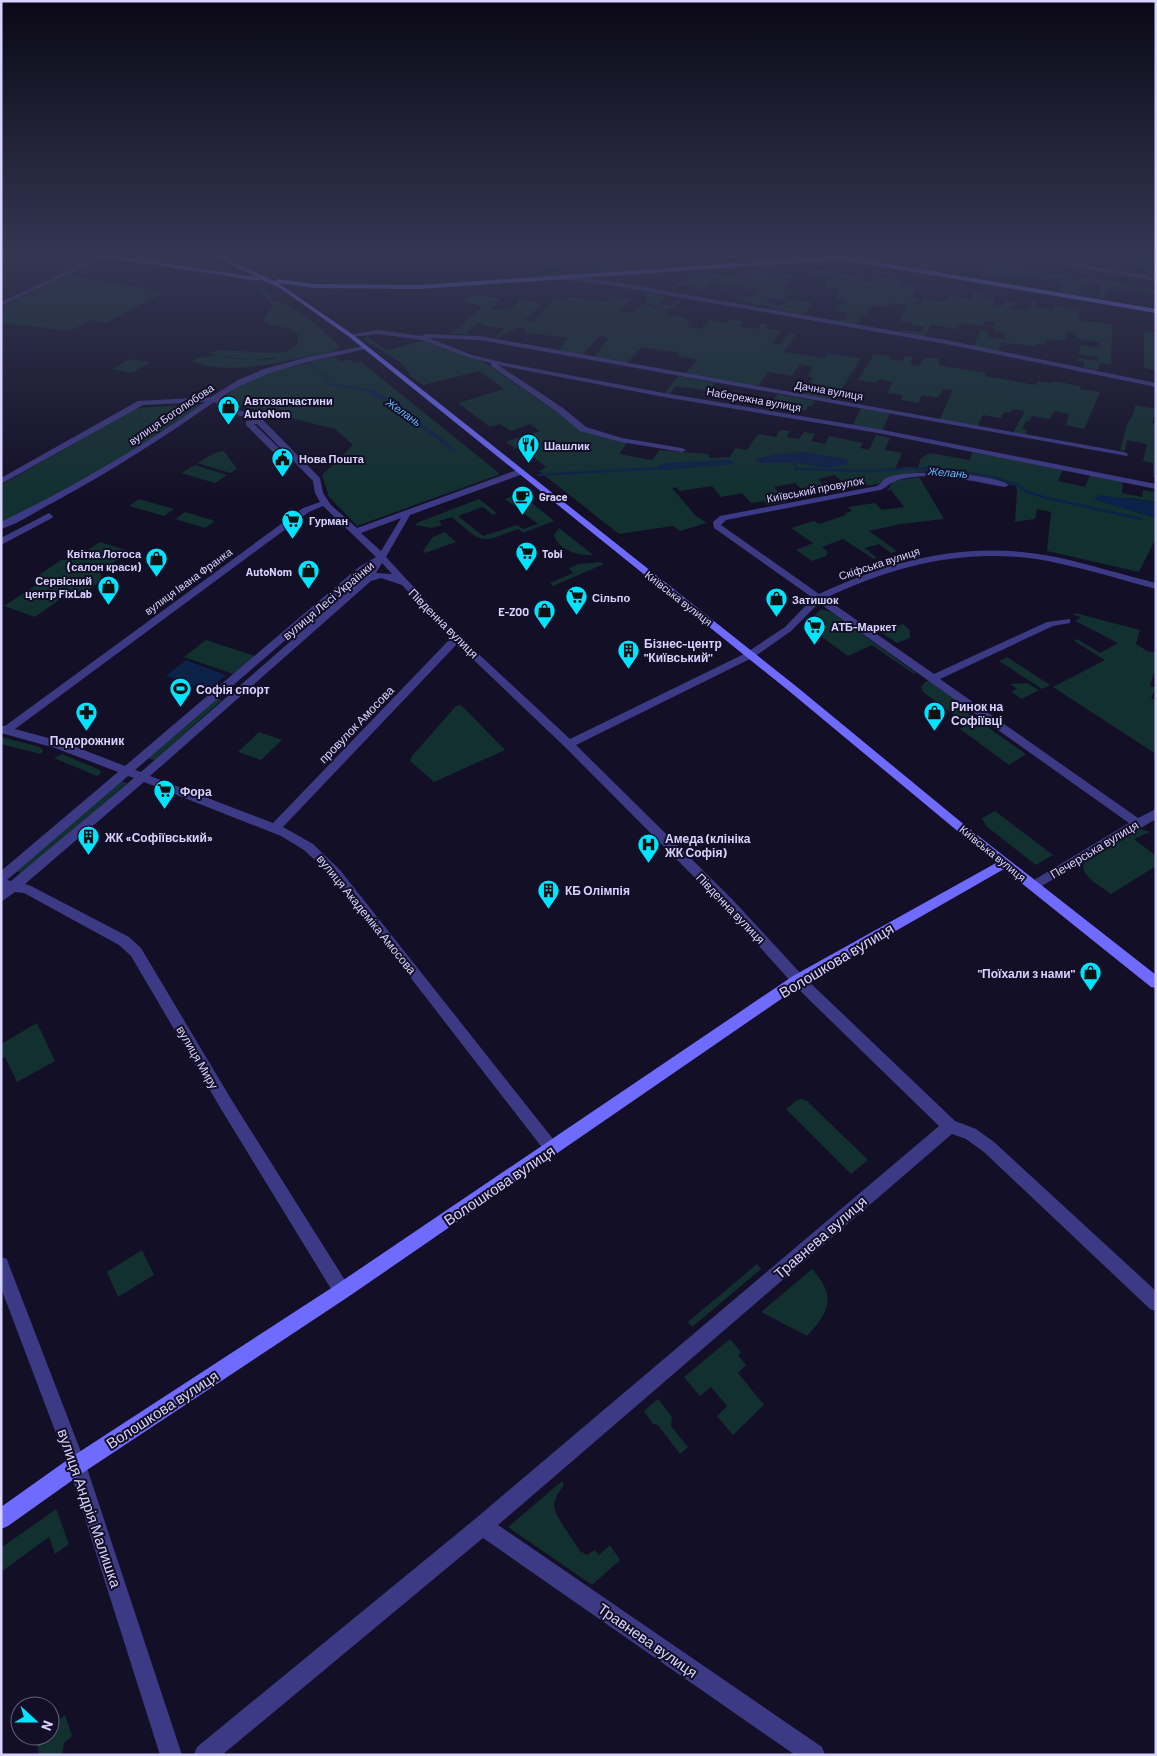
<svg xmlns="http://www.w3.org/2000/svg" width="1157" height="1756" viewBox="0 0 1157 1756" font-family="Barlow,sans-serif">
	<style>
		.green { fill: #12302f; fill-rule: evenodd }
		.water { fill: #0c2248 }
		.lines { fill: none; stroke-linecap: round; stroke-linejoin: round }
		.stream-far1 { stroke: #0c2248; stroke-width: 2 }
		.stream { stroke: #0c2248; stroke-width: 2.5 }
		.street { fill: #3d3a85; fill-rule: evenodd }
		.secondary { fill: #6f6bff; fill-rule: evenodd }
		.labels { text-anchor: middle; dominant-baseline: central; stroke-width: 4; stroke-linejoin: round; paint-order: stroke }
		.far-street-label { font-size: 11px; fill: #d9d4ff; stroke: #130f26 }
		.far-poi-label { font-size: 11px; font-weight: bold; fill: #d9d4ff; stroke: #130f26; text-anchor: start }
		.far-water-label { font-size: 11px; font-style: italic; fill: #62b6ff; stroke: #130f26 }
		.street-label { font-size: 12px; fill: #d9d4ff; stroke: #130f26 }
		.poi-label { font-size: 12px; font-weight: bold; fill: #d9d4ff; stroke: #130f26; text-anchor: start }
		.near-street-label { font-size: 15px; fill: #d9d4ff; stroke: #130f26 }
	</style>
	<rect width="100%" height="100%" fill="#130f26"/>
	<g class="green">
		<path d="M110,253H194L214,262L200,267Z"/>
		<path d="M554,253H572L575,257L637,253H715L703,254L706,258L702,259L697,253L686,254L689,259H693L695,262L687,264L681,256L673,257L679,264L661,266L655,258L647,259L653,267L636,268L628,258H620L621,261L617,262L623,269L602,271L596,261L580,262L579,265L566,266L568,272L567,273L562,266L545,267L542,262L558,261Z"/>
		<path d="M855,253H901L890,263L851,254Z"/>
		<path d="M1058,253H1079L1112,258L1114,254L1153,259L1156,257V278L1144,276L1148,269L1133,267L1134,265L1130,264L1128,267L1109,264L1110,261L1093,258L1092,260Z"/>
		<path d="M1004,261L1013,262L1010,269L1017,270L1019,262L1030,264L1027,272L1042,271L1043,268L1048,269L1047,273L1069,275V278L1082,280L1083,278L1110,282V280L1122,281V285L1156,290V294L1121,288L1120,290L1109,289L1108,293H1105L1104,299L1098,298L1101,285L1088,282L1086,287L1081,286L1078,295L1059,292L1062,282L1025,276L1023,278L1005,275L1006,274L1001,273L1000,275L991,274L989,277L983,276L988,269L980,268L981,264L991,266L993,262L1003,263Z"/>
		<path d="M765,266L761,272L795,274L783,288L794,290L787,299L765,298L764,300L770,301L769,304L781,306L786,300L814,302L804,315L735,300L739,296L751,297L757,291L729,285L726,289H720L723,285L709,283L703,290L696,289L697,287L679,285L674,291H671L678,282L687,281L688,278L700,279L705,270H709L708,273L746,278L750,273L744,271L745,268Z"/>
		<path d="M811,269L859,276L857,279L873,281L876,277L903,281L901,285L917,287L912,297L919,299L917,302H910L909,304L920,305L923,299L945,302L949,295L971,299L974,292L983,294L981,297L995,300L991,307L1000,308L1005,301L1016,303L1015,305H1010L1009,309L1026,311L1033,300L1037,301L1035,307L1050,309L1049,312H1052L1054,306L1079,309L1078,317L1081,318V321L1112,324L1111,364L1099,363L1098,370L1083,367L1084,362L1078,361V358L1097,361L1098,357L1079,354L1080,345L1099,348L1100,342L1076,338V333L1067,332L1065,340L1046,339L1045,345L1037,344L1036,346L1001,343L998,351L974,346L980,330L989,331L988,337L1004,339L1005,333L993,331L995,322L984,321L982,326L960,323L958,329L931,325L925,336L903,332V330L920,332L925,327L912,325L913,323L900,321L907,305L890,303L888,307L873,305L867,315H861L856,325L835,321L836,319L844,320L848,313L834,311L839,303L845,304L847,301L835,299L841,289L824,287L830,279L809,276L807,274Z"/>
		<path d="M68,275L166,292L106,323L91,320L70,331L1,323V307Z"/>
		<path d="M260,288L270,294L271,301C290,299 327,334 341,347L332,352C287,359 239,377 194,362V359C213,351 251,363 275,359L273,357C260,362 225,359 211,354L212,352L218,350L274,353L286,352L297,345L298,335L288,328L268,325L263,320L273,306L260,291Z"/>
		<path d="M645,292L666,296L659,303L670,306L679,298L682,299L675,308L660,310L668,311L665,315L687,318L685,320L691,322L686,327L701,329L710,320L728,323L730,320L743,322L740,327L757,329L762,323L768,324L765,328L781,331L772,344L780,345L789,333L796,334L784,352L825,358L828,353L861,358L834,401L802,396L813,378L808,376L813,367L800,364L792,376L768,372L757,388L685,374L697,360L678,356L679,353L642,347L627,363L593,358L609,338L599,336L582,356L558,351L568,338L523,332L526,328L518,327C512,333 504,333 498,338H495L504,329L480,325L483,323L479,322L467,334H451L483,306L461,302L471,294L501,299L491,309L509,311L519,300L543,303L525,320L533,322L555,298L567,300L569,297L606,302L611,296L631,299L620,312L633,313C647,297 645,309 658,308L659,306L645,302L647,297L643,294Z"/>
		<path d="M1144,330L1156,333V370L1144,368Z"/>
		<path d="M367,337L387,350L425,340L484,362L584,431L627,443L619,454L652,460L660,450L708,454L710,458L730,457L735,448L747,450L758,434L776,437L780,430L790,431L787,437L799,439L804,432L815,434L811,441L825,444L829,436L863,443L860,448L869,450L876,435L890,438L885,450L902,453L896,468L918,467L921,458L930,453L970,460L972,452L1063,470L1058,481L1085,487L1090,475L1123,481L1122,493L1142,497L1143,490L1156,492V502L1129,498L1094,499L1156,518V538L1139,572L1047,551L1051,512L1037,509L1035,519L1015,522L1017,490L1016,486L957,473L930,471L900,475L889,477L878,484L850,488L847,487L835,475L818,479L830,491L827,492L823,488L804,492L795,483L774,487L787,502L767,505L764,501L751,503L742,493L721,497L712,486L680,491L676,487L672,488L696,516L707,523L680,531L673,526L619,534L539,471L546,467L521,447L515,448L506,442L540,431L530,424L511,431L500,424L490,427L458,403L504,389L479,371L423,385L410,376C407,362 377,349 365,340L364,339ZM777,454L840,460H849L828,468L800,463H761L755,460Z"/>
		<path d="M874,354L891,356L889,359L902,361L905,356L913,357L910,364L919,366L924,357L940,359L938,365L986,373L985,376L1036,385L1038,381L1052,383L1053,381L1081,386L1080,389L1100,392L1084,429L1066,425L1069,414L1054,411L1050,419L1032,416L1029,421H1026L1022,429L1027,430L1025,435L1013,433L1025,411L1012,409L1010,413L1004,412L1001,418L983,415L977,427L939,421L953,390L943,389L938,398L922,395L918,403L901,400L903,395L887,393L893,382L878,379L877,383L858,380Z"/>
		<path d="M336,357L340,362L348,359L354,363L360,361L499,473L498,475L357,526L329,497L322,475L353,445L335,429L221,401C230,387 279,367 296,365C302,364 306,365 312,363L310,361Z"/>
		<path d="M130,359L150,362L132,373L112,369Z"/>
		<path d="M678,376L716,383L709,391L676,386L670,394L665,393Z"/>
		<path d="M777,394L815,401L811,406H808L805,411L797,409L798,407L778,403L774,411L767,410Z"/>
		<path d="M202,404L151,439L97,472L1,524V485L136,408Z"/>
		<path d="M1135,405L1156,409L1152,423L1156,424V477H1153V463L1143,461L1147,444L1127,440L1125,451L1120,450L1127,425L1134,412Z"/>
		<path d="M861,408L890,414L882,430L853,425Z"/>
		<path d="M224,451L237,469L230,473L197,463L217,452Z"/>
		<path d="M195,465L227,475L215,483L181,473Z"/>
		<path d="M919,477L944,519L901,524L869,531L897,551L891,553L879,544L865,548L877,558L874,559L843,539L822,547L828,552L826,556L812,561L796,550L813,543L791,528L814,521L819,524L846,515L845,513L852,511L848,507L875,503L882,510L904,507L891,490L887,491L893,481Z"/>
		<path d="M520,493L554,521L523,533L518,529C478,544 484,544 452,517L439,521L442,525L432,528L415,525L419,522L479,499L497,513L493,515L483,507L458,516L483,536L517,525L523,529L538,524L505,499Z"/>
		<path d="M139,499L174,509L164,516L129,506Z"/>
		<path d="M185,512L215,521L205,528L175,519Z"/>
		<path d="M559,528L593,555C579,556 558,550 554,535Z"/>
		<path d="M445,532L456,542L425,553L423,551L433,537Z"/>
		<path d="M100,542L129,551L100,572L102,580L88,590L66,595L35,617L4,606L39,583V575L61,560H73Z"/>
		<path d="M601,562L604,564L553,586L550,583L573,573L569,568L579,564Z"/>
		<path d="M821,609L831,612L916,673L914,674L872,645L848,656L805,625Z"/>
		<path d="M1075,613L1140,630L1136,644L1149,652H1156V673H1154L1150,686L1156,688L1151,698L1156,701V754L1053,687L1105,660L1074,641L1077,639L1100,653L1118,643L1075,621L1081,617L1074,615Z"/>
		<path d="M903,624L910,630V638L897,643L882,633Z"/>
		<path d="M206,640L255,656L233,674L184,657Z"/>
		<path d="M1007,657L1050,685L1042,689L999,661Z"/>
		<path d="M926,681H931L969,707L966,712L1026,754L1009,765L960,729L968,725L923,692L921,687Z"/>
		<path d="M1027,683L1039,690L1022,699L1011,692L1017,689L1010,684Z"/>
		<path d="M216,698L222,700L155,760L149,759L148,758Z"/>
		<path d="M461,705L505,750L434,782L410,761L412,756L456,706Z"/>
		<path d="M259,732L282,740L261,760L238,752Z"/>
		<path d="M1,737L40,747L43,751L41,754L1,744Z"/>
		<path d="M62,754L100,770L101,773L97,776L54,758Z"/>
		<path d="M121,781L127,783L22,873L17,872V870Z"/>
		<path d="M995,811L1053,855L1036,865L986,826L982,818Z"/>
		<path d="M1137,828L1150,832L1134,839L1156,856V866L1111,894C1101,886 1075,874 1086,859Z"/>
		<path d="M37,1023L55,1061L17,1082L5,1057L1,1059V1044Z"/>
		<path d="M802,1099L807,1101L868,1160L851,1174L786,1109L797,1100Z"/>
		<path d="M142,1250L154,1275L118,1297L107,1272Z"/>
		<path d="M757,1264L761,1269L692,1327L688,1322Z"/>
		<path d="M812,1269C836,1296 831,1310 807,1336L761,1312Z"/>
		<path d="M730,1339L741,1352L738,1355L746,1365L738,1373L764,1405L733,1435L717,1416L727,1406L711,1387L700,1396L684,1377Z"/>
		<path d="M658,1399L672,1417L671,1426L688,1447L680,1454L658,1425L653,1424L644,1411Z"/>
		<path d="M562,1481L564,1485C559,1492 552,1501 555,1510C558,1520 574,1541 580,1551L587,1555L595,1550L599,1555L610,1545L620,1560L592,1585L508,1527Z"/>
		<path d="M56,1509L69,1544L55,1554L49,1537L1,1572V1548Z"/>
		<path d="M65,1715L72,1736L64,1743L62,1755H39L36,1739L39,1736H50V1727Z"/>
	</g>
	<g class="water">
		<path d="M363,389L375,390L384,396L448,443L443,444L407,417Z"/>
		<path d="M805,452L850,460L846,464L828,468L800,463H761L755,460L777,454Z"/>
		<path d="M721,460H730L736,464L662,470L656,468L663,463Z"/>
		<path d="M1098,495L1156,502V518L1094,499Z"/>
		<path d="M186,660L226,675L207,691L166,676Z"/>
	</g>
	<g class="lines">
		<path class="stream-far1" d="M306,362L318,369L329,384L366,390"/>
		<g class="stream">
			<path d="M442,441L454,450"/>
			<path d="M794,460L796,469L876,471L907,468L955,470L997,478L1018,485L1027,492L1047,498L1141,519"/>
			<path d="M538,475L661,468"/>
		</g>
		<g class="street">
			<path d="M930,253H936L923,271H919Z"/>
			<path d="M995,253H1008L1156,277V281Z"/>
			<path d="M102,255L107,256L1,306V302Z"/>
			<path d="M561,276L609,281L946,340L1156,383V387L946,344L609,285L559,279Z"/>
			<path d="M378,330L422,336L425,334L480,336L1124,452L1128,454L1127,456L480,340L429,338L472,355L505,363L664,393L878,429L1156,484V489L878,433L664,397L498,365L563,408L586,427L622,438L682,448L686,450L682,452L621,442L580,431L557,412L491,366V363L468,357L422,340L378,334L350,337L347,335Z"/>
			<path d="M364,346L367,348L366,349C314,361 264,368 219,399L226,402L228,408L258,415L320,478L323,493L331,505L357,528L517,470H523V474L410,515L386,557L456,633L570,739L746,653L785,627L813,598L714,528L713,522L720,516L877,486C880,484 883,480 886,478C906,468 993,473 1009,485L1005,487C972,481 925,469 893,482C888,484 885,489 880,490L726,520L721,525L819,594C897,558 971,540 1056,557C1089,564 1123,575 1156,583V589C1123,580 1090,570 1057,563C975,545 900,563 825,598L934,674L1047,622L1070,619V623L1053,626L940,679L1138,818L1156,809V819L1033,891L1029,889L1027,886L1029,883L1129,823L819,603L791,631L754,657L576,745L732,899L803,976L955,1121L976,1129L994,1142L1156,1291V1311L1150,1309L984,1152L966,1139L952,1134L498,1525L822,1747L825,1755H795L483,1538L222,1755H194L197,1747L475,1519L939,1126L793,984L722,905L565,747L457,644L283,827L313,844L340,870L557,1144L560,1149L557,1154L552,1156L547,1154L332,876L304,850L281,836L144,782L25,884L31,886L129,937L141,948L231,1099L348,1285L350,1291L348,1297L342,1299L336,1297L221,1109L131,956L119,945L24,893L15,892L1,902V890L3,888L1,887V871L118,772L55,748L1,733V726H5L303,508L320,502L315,493L313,481L257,424H254L281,450V454H275L246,425V421L254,420L252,419L222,411L220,405L214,402C163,438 111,471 56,501C38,510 20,523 1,529V522C72,487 141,448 205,402L143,405L1,484V478L138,401L211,397L238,380L264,369L308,357ZM323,506L376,557L359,567L125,766L63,742L15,729L309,512ZM401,518L381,551L361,533ZM382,563L392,574L376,573ZM371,567L367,573H363ZM363,573V578L141,772L135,770ZM381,578L402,585L451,638L273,823L150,776L371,581ZM128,776L134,778L11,881L7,880Z"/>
			<path d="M49,513L53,516L52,518L1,545V538Z"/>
			<path d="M1,1257L7,1259L9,1265L86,1465L182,1755H160L68,1465L1,1288Z"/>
		</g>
		<path class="secondary" d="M81,253H95L257,277L208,253H215L274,281L277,279L315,284L419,285L842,256L1156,309V313L842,260L419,289L315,288L278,283L352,334L797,687L967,827L1156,975V988L1151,987L1004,869L803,984L348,1297L84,1472L8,1526L1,1529V1507L70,1458L336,1285L793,976L996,863L789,691L348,336L280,288L260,279L257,281Z"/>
	</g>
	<linearGradient id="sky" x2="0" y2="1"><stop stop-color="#0a0815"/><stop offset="0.51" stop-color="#333752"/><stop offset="1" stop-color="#333752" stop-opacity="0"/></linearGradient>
	<rect width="1157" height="499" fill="url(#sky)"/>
	<defs>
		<symbol id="shop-pin" viewBox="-11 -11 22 30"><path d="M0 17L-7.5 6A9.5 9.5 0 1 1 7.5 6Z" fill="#00e5ff" stroke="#130f26"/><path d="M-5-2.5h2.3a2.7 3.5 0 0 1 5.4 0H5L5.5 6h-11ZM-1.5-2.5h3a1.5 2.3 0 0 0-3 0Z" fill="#111"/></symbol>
		<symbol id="restaurant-pin" viewBox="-11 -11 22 30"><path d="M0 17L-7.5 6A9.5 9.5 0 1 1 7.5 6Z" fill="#00e5ff" stroke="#130f26"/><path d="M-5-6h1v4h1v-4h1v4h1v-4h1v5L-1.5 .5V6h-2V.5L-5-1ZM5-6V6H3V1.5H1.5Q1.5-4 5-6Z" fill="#111"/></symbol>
		<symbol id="civic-pin" viewBox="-11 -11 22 30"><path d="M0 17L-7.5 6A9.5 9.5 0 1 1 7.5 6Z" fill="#00e5ff" stroke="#130f26"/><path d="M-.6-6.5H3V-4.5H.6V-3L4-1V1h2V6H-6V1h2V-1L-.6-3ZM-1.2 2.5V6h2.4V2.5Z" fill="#111"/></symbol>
		<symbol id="cafe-pin" viewBox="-11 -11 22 30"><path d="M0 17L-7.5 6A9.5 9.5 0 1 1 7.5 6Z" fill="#00e5ff" stroke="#130f26"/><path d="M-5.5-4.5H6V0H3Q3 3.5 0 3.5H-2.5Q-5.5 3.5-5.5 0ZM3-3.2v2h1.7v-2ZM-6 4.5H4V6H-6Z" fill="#111"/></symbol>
		<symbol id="supermarket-pin" viewBox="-11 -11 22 30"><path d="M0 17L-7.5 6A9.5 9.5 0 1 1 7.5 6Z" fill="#00e5ff" stroke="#130f26"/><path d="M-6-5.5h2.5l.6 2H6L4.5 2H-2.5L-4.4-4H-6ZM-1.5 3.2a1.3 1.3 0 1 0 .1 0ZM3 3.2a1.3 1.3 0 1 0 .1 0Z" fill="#111"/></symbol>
		<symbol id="building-pin" viewBox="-11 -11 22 30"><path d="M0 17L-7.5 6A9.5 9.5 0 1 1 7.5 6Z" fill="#00e5ff" stroke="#130f26"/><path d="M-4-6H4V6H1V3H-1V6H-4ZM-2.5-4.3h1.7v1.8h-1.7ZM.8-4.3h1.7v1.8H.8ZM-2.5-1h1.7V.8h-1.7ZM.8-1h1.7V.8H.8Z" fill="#111"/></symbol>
		<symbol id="stadium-pin" viewBox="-11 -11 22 30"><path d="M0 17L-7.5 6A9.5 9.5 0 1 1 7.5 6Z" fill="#00e5ff" stroke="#130f26"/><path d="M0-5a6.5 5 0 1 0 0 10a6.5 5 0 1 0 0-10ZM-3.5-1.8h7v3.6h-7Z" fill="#111"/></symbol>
		<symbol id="pharmacy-pin" viewBox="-11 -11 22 30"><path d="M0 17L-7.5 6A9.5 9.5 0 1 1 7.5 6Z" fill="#00e5ff" stroke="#130f26"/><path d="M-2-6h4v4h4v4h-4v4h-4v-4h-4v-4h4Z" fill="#111"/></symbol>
		<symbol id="hospital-pin" viewBox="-11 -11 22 30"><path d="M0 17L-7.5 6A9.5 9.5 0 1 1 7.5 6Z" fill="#00e5ff" stroke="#130f26"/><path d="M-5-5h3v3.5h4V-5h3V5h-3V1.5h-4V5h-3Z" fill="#111"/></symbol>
	</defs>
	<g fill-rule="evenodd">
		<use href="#shop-pin" x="216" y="394" width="25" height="34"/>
		<use href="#restaurant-pin" x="516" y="432" width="25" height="34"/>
		<use href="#civic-pin" x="270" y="446" width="25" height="34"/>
		<use href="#cafe-pin" x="510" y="484" width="25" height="34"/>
		<use href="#supermarket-pin" x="280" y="508" width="25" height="34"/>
		<use href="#supermarket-pin" x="514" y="540" width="25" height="34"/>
		<use href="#shop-pin" x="144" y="546" width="25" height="34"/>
		<use href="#shop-pin" x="296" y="558" width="25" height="34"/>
		<use href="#shop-pin" x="96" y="574" width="25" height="34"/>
		<use href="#supermarket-pin" x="564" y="584" width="25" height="34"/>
		<use href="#shop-pin" x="764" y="586" width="25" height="34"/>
		<use href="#shop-pin" x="532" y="598" width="25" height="34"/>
		<use href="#supermarket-pin" x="802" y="614" width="25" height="34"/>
		<use href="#building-pin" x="616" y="638" width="25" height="34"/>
		<use href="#stadium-pin" x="168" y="676" width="25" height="34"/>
		<use href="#pharmacy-pin" x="74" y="700" width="25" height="34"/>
		<use href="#shop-pin" x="922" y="700" width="25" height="34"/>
		<use href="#supermarket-pin" x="152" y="778" width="25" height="34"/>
		<use href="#building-pin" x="76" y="824" width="25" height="34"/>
		<use href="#hospital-pin" x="636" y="832" width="25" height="34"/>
		<use href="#building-pin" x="536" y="878" width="25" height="34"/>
		<use href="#shop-pin" x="1078" y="960" width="25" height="34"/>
	</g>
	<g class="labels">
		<g class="far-street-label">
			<text transform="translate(829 390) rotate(10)">Дачна вулиця</text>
			<text transform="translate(754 399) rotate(10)">Набережна вулиця</text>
			<text transform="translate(171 414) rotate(-34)">вулиця Боголюбова</text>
			<text transform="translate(815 489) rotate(-11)">Київський провулок</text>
			<text transform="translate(879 563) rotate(-18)">Скіфська вулиця</text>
			<text transform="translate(188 581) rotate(-36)">вулиця Івана Франка</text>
			<text transform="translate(679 598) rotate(38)">Київська вулиця</text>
			<text transform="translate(993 853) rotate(39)">Київська вулиця</text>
		</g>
		<g class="far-poi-label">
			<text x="244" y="400">Автозапчастини<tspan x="244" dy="13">AutoNom</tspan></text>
			<text x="544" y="445">Шашлик</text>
			<text x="299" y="458">Нова Пошта</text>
			<text x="539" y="496">Grace</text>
			<text x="309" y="520">Гурман</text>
			<text x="141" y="553" text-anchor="end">Квітка Лотоса<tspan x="141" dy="13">(салон краси)</tspan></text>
			<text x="542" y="553">Tobi</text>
			<text x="292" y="571" text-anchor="end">AutoNom</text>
			<text x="92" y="580" text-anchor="end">Сервiсний<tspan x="92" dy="13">центр FixLab</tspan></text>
			<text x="592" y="597">Сільпо</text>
			<text x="792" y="599">Затишок</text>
			<text x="529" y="611" text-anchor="end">E-ZOO</text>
			<text x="831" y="626">АТБ-Маркет</text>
		</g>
		<g class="far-water-label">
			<text transform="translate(404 412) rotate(35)">Желань</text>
			<text transform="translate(948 472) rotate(4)">Желань</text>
		</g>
		<g class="street-label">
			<text transform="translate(328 600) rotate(-40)">вулиця Лесі Українки</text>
			<text transform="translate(444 623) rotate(45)">Південна вулиця</text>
			<text transform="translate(356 724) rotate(-46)">провулок Амосова</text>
			<text transform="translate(1094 849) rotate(-31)">Печерська вулиця</text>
			<text transform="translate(731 908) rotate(46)">Південна вулиця</text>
			<text transform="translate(367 914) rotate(51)">вулиця Академіка Амосова</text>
			<text transform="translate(198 1057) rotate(60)">вулиця Миру</text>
		</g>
		<g class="poi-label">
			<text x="644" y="643">Бізнес-центр<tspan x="644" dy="14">"Київський"</tspan></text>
			<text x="196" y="689">Софія спорт</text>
			<text x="951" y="706">Ринок на<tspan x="951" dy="14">Софіївці</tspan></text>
			<text x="87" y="740" text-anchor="middle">Подорожник</text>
			<text x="180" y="791">Фора</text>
			<text x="105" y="837">ЖК «Софіївський»</text>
			<text x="665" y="838">Амеда (клініка<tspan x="665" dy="14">ЖК Софія)</tspan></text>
			<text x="565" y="890">КБ Олімпія</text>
			<text x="1075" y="973" text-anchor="end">"Поїхали з нами"</text>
		</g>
		<g class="near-street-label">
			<text transform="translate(836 960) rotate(-31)">Волошкова вулиця</text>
			<text transform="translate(499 1185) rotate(-34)">Волошкова вулиця</text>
			<text transform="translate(820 1237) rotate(-41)">Травнева вулиця</text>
			<text transform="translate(162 1409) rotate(-33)">Волошкова вулиця</text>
			<text transform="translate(90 1508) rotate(71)">вулиця Андрія Малишка</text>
			<text transform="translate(648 1640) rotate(35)">Травнева вулиця</text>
		</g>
	</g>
	<rect width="1157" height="1756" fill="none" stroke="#d9d4ff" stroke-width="5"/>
	<g transform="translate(35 1721) rotate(111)"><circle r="24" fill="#130f26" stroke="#625e7d"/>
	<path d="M0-4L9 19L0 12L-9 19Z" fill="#00e5ff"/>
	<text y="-8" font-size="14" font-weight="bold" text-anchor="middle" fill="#d9d4ff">N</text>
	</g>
</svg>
